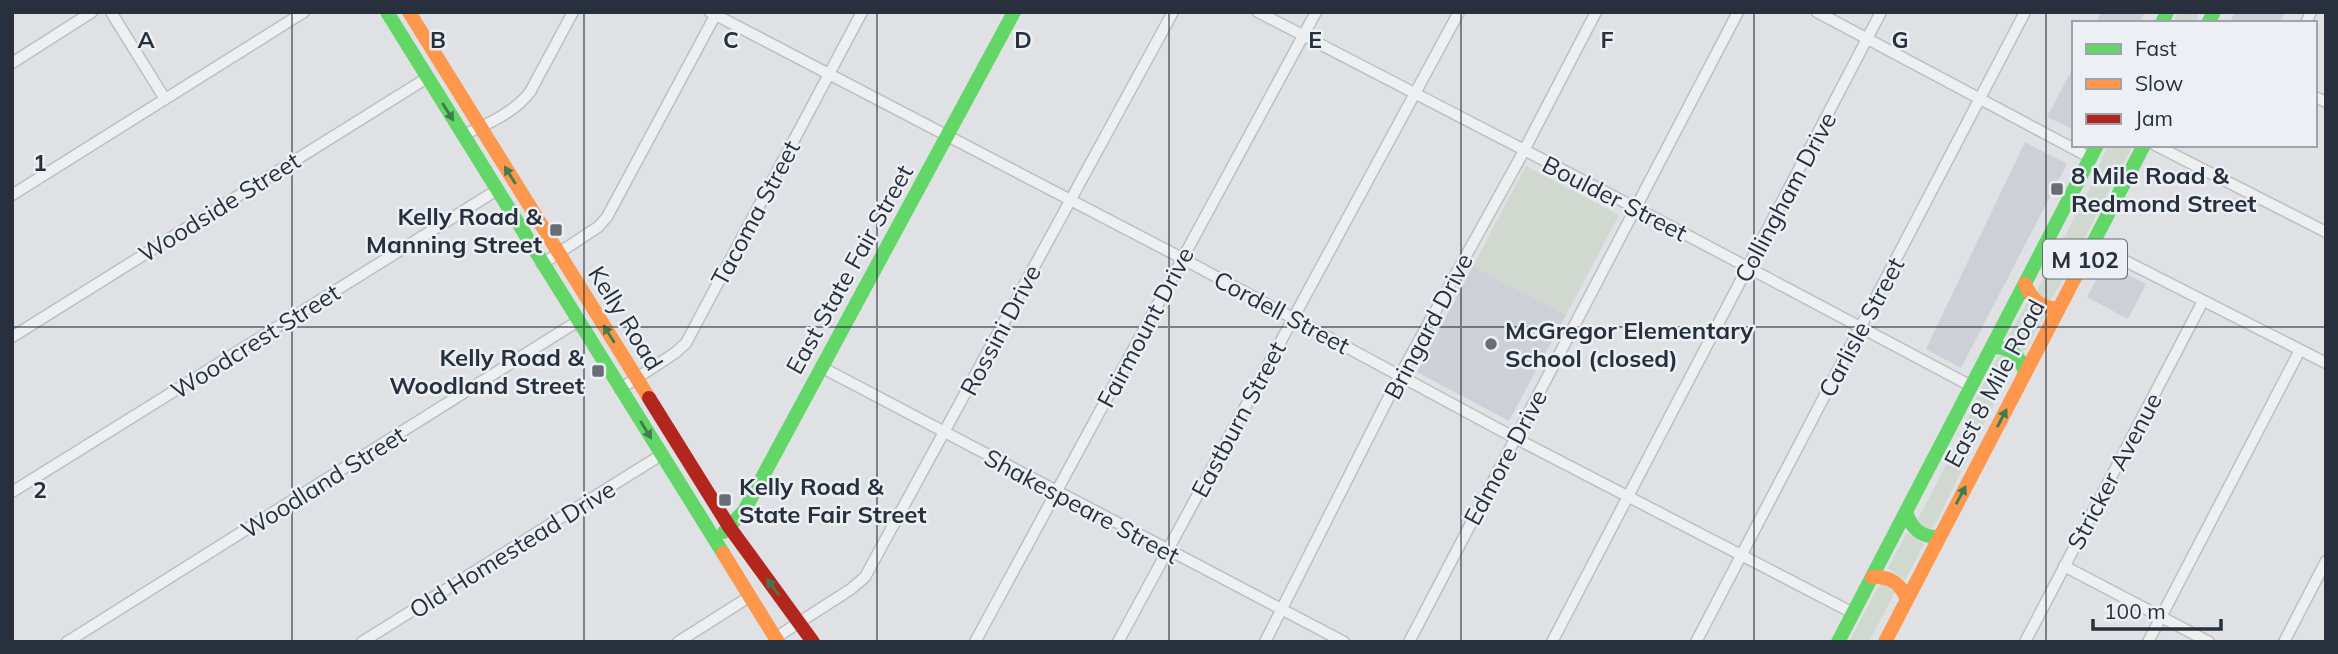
<svg xmlns="http://www.w3.org/2000/svg" width="2338" height="654" viewBox="0 0 2338 654" font-family="Mulish,sans-serif">
	<style>
		.built { fill: #cdd1d7 }
		.green { fill: #d0d8cf }
		.lines { fill: none; stroke-linecap: round; stroke-linejoin: round }
		.street-casing { stroke: #bdbfc2; stroke-width: 13 }
		.street { stroke: #eeeff1; stroke-width: 10 }
		.fast { stroke: #63d668; stroke-width: 14 }
		.slow { stroke: #ff974d; stroke-width: 14 }
		.jam { stroke: #b3261e; stroke-width: 14 }
		.oneway { fill: #427b50 }
		.grid { fill: none; stroke: #27303c; stroke-width: 2; stroke-opacity: 0.55 }
		.poi-dot { fill: #676e77; stroke: #ecf0f4; stroke-width: 2.5 }
		.labels { text-anchor: middle; dominant-baseline: central; stroke-width: 5; stroke-linejoin: round; paint-order: stroke }
		.shield { fill: #ecf0f4; stroke: #626a73; stroke-width: 2 }
		.shield-label { font-size: 23px; font-weight: bold; fill: #27303c }
		.poi-label { font-size: 24px; font-weight: bold; fill: #27303c; stroke: #ecf0f4; text-anchor: start }
		.street-label { font-size: 24px; fill: #27303c; stroke: #ecf0f4 }
		.grid-label { font-size: 23px; text-anchor: middle; font-weight: bold; fill: #27303c; stroke: #ecf0f4; stroke-width: 5; stroke-linejoin: round; paint-order: stroke }
	</style>
	<rect width="100%" height="100%" fill="#dfe1e4"/>
	<g class="built">
		<path d="M2101,12H2145L2140,23H2096Z"/>
		<path d="M2235,12H2281L2284,14L2279,23H2230Z"/>
		<path d="M2074,66V130L2047,117Z"/>
		<path d="M2025,142L2067,164L1961,368L1926,349Z"/>
		<path d="M2105,263L2146,284L2128,319L2087,297Z"/>
		<path d="M1473,266L1566,315L1509,421L1417,372Z"/>
	</g>
	<g class="green">
		<path d="M2178,12H2199L2195,23H2173Z"/>
		<path d="M2108,145H2133L2055,294L2051,299L2045,301L2037,292L2038,288L2088,192Z"/>
		<path d="M1526,166L1619,215L1566,315L1473,266Z"/>
		<path d="M2027,303L2044,316L2025,351L2007,339Z"/>
		<path d="M2003,354L2014,363L2013,367C1986,418 1962,471 1936,523L1931,529L1926,530L1918,521L1919,517L1962,434L1974,402L1997,358Z"/>
		<path d="M1907,533L1924,544L1905,580L1888,568Z"/>
		<path d="M1882,583L1895,592L1869,642H1849L1878,587Z"/>
	</g>
	<g class="lines">
		<defs>
			<g id="street">
				<path d="M111,12L165,99"/>
				<path d="M710,12L1174,254L1515,438L1853,613"/>
				<path d="M1258,12L1636,208L1971,386"/>
				<path d="M1817,12L2091,158"/>
				<path d="M2306,23L2311,12"/>
				<path d="M12,63L92,12"/>
				<path d="M2315,97L2326,102"/>
				<path d="M463,135C486,125 515,112 530,92L573,12"/>
				<path d="M2155,145L2326,232"/>
				<path d="M12,195L304,12"/>
				<path d="M2092,244L2326,363"/>
				<path d="M542,264L598,227L607,217L717,12"/>
				<path d="M12,337L427,78"/>
				<path d="M821,367L1344,642"/>
				<path d="M620,389L675,353L686,343L862,12"/>
				<path d="M12,492L497,190"/>
				<path d="M2064,566L2209,642"/>
				<path d="M775,638L851,589L865,577L1173,12"/>
				<path d="M67,642L578,321"/>
				<path d="M362,642L661,455"/>
				<path d="M678,642L749,597"/>
				<path d="M975,642L1316,12"/>
				<path d="M1118,642L1459,12"/>
				<path d="M1265,642L1400,375L1519,160L1596,12"/>
				<path d="M1409,642L1738,12"/>
				<path d="M1552,642L1881,12"/>
				<path d="M1696,642L2025,12"/>
				<path d="M2025,642L2203,301"/>
				<path d="M2148,642L2300,350"/>
				<path d="M2284,642L2326,561"/>
			</g>
		</defs>
		<use href="#street" class="street-casing"/>
		<use href="#street" class="street"/>
		<g class="fast">
			<path d="M387,12L723,553"/>
			<path d="M2162,23L2167,12"/>
			<path d="M2208,23L2214,12"/>
			<path d="M2079,270L2144,145"/>
			<path d="M1992,347C2011,347 2020,355 2025,373"/>
			<path d="M1906,512C1912,529 1920,537 1939,537"/>
			<path d="M724,532L744,511L1014,12"/>
			<path d="M1838,642L2097,145"/>
		</g>
		<g class="slow">
			<path d="M409,12L649,398"/>
			<path d="M2025,284C2032,300 2041,309 2059,308"/>
			<path d="M723,553L778,642"/>
			<path d="M1872,577C1890,576 1900,583 1907,599"/>
			<path d="M1885,642L2079,270"/>
		</g>
		<path class="jam" d="M649,398L730,528L813,642"/>
	</g>
	<defs><path id="oneway-solid" d="M-6-.8H1V-3.2L6.5 0L1 3.2V.8H-6Z" transform="scale(1.75)"/></defs>
	<g class="oneway">
		<use href="#oneway-solid" transform="translate(448 112) rotate(58)"/>
		<use href="#oneway-solid" transform="translate(510 175) rotate(-122)"/>
		<use href="#oneway-solid" transform="translate(609 334) rotate(-122)"/>
		<use href="#oneway-solid" transform="translate(2002 418) rotate(-62)"/>
		<use href="#oneway-solid" transform="translate(646 430) rotate(58)"/>
		<use href="#oneway-solid" transform="translate(1961 495) rotate(-62)"/>
		<use href="#oneway-solid" transform="translate(773 587) rotate(-126)"/>
	</g>
	<path class="grid" d="M292,12V642M584,12V642M877,12V642M1169,12V642M1461,12V642M1754,12V642M2046,12V642M12,327H2326"/>
	<g class="poi-dot">
		<rect x="2050" y="182" width="14" height="14" rx="3.5"/>
		<rect x="549" y="223" width="14" height="14" rx="3.5"/>
		<circle cx="1491" cy="344" r="7"/>
		<rect x="591" y="364" width="14" height="14" rx="3.5"/>
		<rect x="718" y="493" width="14" height="14" rx="3.5"/>
	</g>
	<g class="labels">
		<rect class="shield" x="2043" y="239.5" width="84" height="39" rx="5"/>
		<g class="shield-label">
			<text x="2085" y="259">M 102</text>
		</g>
		<g class="poi-label">
			<text x="2071" y="175">8 Mile Road &amp;<tspan x="2071" dy="28">Redmond Street</tspan></text>
			<text x="542" y="216" text-anchor="end">Kelly Road &amp;<tspan x="542" dy="28">Manning Street</tspan></text>
			<text x="1505" y="330">McGregor Elementary<tspan x="1505" dy="28">School (closed)</tspan></text>
			<text x="584" y="357" text-anchor="end">Kelly Road &amp;<tspan x="584" dy="28">Woodland Street</tspan></text>
			<text x="739" y="486">Kelly Road &amp;<tspan x="739" dy="28">State Fair Street</tspan></text>
		</g>
		<g class="street-label">
			<text transform="translate(1785 197) rotate(-62)">Collingham Drive</text>
			<text transform="translate(1615 198) rotate(27)">Boulder Street</text>
			<text transform="translate(219 207) rotate(-32)">Woodside Street</text>
			<text transform="translate(755 213) rotate(-62)">Tacoma Street</text>
			<text transform="translate(849 269) rotate(-61)">East State Fair Street</text>
			<text transform="translate(1282 312) rotate(28)">Cordell Street</text>
			<text transform="translate(626 318) rotate(58)">Kelly Road</text>
			<text transform="translate(1428 326) rotate(-62)">Bringard Drive</text>
			<text transform="translate(1145 327) rotate(-62)">Fairmount Drive</text>
			<text transform="translate(1861 327) rotate(-62)">Carlisle Street</text>
			<text transform="translate(1000 330) rotate(-62)">Rossini Drive</text>
			<text transform="translate(255 341) rotate(-32)">Woodcrest Street</text>
			<text transform="translate(1994 383) rotate(-62)">East 8 Mile Road</text>
			<text transform="translate(1238 419) rotate(-62)">Eastburn Street</text>
			<text transform="translate(1505 457) rotate(-62)">Edmore Drive</text>
			<text transform="translate(2114 471) rotate(-62)">Stricker Avenue</text>
			<text transform="translate(323 482) rotate(-32)">Woodland Street</text>
			<text transform="translate(1082 506) rotate(28)">Shakespeare Street</text>
			<text transform="translate(512 549) rotate(-32)">Old Homestead Drive</text>
		</g>
	</g>
	<g class="grid-label">
		<text x="146" y="48">A</text>
		<text x="438" y="48">B</text>
		<text x="731" y="48">C</text>
		<text x="1023" y="48">D</text>
		<text x="1315" y="48">E</text>
		<text x="1607" y="48">F</text>
		<text x="1900" y="48">G</text>
		<text x="40" y="171">1</text>
		<text x="40" y="498">2</text>
	</g>
	<rect width="2338" height="654" fill="none" stroke="#27303c" stroke-width="28"/>
	<rect x="2072" y="21" width="245" height="126" fill="#ecf0f4" stroke="#9da3aa" stroke-width="2"/>
	<rect x="2086" y="44" width="35" height="10" fill="#63d668" stroke="#9da3aa" stroke-width="2"/>
	<text x="2135" y="56" font-size="21" fill="#27303c">Fast</text>
	<rect x="2086" y="79" width="35" height="10" fill="#ff974d" stroke="#9da3aa" stroke-width="2"/>
	<text x="2135" y="91" font-size="21" fill="#27303c">Slow</text>
	<rect x="2086" y="114" width="35" height="10" fill="#b3261e" stroke="#9da3aa" stroke-width="2"/>
	<text x="2135" y="126" font-size="21" fill="#27303c">Jam</text>
	<path d="M2093 619v10h128v-10" fill="none" stroke="#27303c" stroke-width="3.5"/>
	<text x="2104" y="619" font-size="21" fill="#27303c" stroke="#ecf0f4" stroke-width="5" paint-order="stroke">100 m</text>
</svg>
